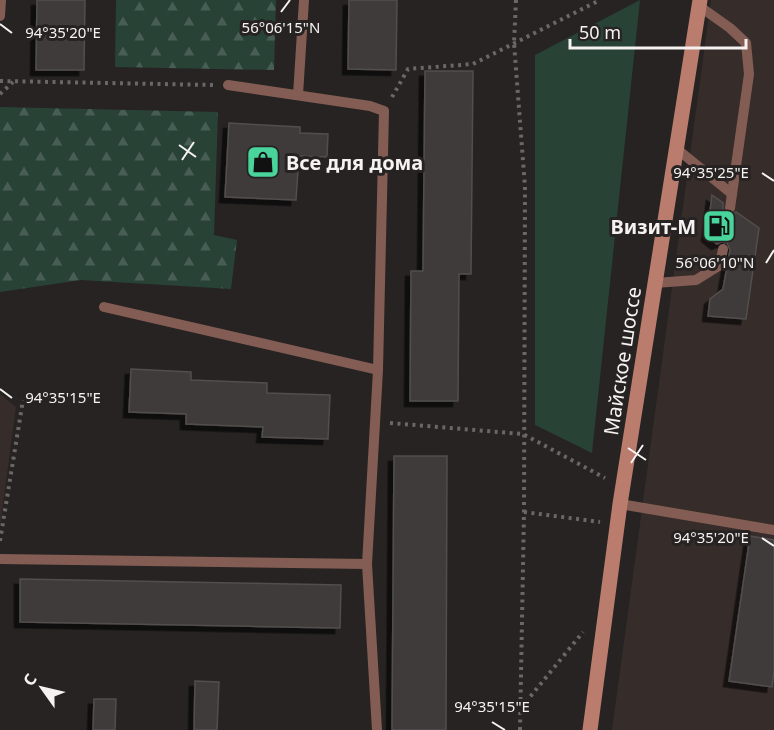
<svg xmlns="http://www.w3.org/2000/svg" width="774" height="730" viewBox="0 0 774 730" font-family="'Noto Sans',sans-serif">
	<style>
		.built { fill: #362d2a }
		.green { fill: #284236 }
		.forest { fill: url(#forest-firs) }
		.building { fill: #3f3b3a; stroke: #524e4d; stroke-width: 1.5; filter: url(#shadow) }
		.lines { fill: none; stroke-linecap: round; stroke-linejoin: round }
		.path { stroke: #6a6766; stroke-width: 4; stroke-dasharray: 3 4.5; stroke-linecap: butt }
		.lane { stroke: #835d53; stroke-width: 10 }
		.secondary { stroke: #ba7d6d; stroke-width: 15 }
		.ticks { fill: none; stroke: #f5f2f1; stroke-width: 2 }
		.labels { text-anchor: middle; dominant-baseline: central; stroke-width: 6; stroke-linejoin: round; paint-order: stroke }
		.poi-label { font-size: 20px; font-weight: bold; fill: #f5f2f1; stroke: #262322; text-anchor: start }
		.street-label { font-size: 20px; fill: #f5f2f1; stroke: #262322 }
		.ticks-label { font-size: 15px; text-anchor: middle; fill: #f5f2f1; stroke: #262322; stroke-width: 6; stroke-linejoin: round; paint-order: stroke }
	</style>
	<defs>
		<pattern id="forest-firs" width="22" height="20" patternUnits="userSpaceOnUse" patternTransform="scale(1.5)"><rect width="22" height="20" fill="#284236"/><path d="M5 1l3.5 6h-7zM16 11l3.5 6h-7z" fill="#485e54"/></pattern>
		<filter id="shadow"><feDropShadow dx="-5.5" dy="5.5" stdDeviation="0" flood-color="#0009"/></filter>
	</defs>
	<rect width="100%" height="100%" fill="#262322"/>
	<g class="built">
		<path d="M711,0H774V730H612Z"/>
		<path d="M0,394L16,407L0,527Z"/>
	</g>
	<path class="green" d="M640,0L592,453L535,425V55Z"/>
	<g class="forest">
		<path d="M116,0H276L274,70L115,67Z"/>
		<path d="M0,107L218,112L214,235L237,240L231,289L81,280L0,292Z"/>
	</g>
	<g class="building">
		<path d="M37,0H85L84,70H36Z"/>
		<path d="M349,0H397L396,70L348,69Z"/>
		<path d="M425,71H473L471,274H459L458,401H410L411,271H423Z"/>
		<path d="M229,123L300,127V133L328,134L327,157L299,156L296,200L225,197Z"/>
		<path d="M712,195L723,203V210L726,214L732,215L736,212L759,228L746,319L708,316L710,299L723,289L730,250L727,243L721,242L717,244L707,236Z"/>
		<path d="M131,369L191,372V380L267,383V393L330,395L328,439L262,437L263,427L186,424V414L129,412Z"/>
		<path d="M394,456H447L446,730H392Z"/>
		<path d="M750,536L774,540V670L772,687L729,681Z"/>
		<path d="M20,579L341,585L340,628L20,622Z"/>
		<path d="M195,681L219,682L217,730H194Z"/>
		<path d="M94,699H116L115,730H93Z"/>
	</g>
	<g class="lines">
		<g class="path">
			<path d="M516,0L514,43L525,187L524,512L520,730"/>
			<path d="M0,81L213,85"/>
			<path d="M0,94L13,82"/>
			<path d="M392,97L408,69L473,64L600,0"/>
			<path d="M390,423L523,434L605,478"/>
			<path d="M524,512L600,522"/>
			<path d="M0,541L23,400"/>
			<path d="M521,708L583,632"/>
		</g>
		<g class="lane">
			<path d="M699,6L730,28L746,43L749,74L730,208"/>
			<path d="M0,16L1,0"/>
			<path d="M228,85L370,106L384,111L378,370L367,564L377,730"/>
			<path d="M298,95L304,0"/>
			<path d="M677,149L732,194"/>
			<path d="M655,283L696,280L720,265L723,249"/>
			<path d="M104,307L378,370"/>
			<path d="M620,504L774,530"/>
			<path d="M0,559L367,564"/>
		</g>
		<path class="secondary" d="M590,730L620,504L700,0"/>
	</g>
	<path class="ticks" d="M281,12L290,0M0,24L12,33M179,145L196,157M182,160L194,142M762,173L774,181M766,263L774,250M0,389L12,398M628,448L646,460M631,463L643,445M762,538L774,546M492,722L505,730"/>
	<defs>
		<symbol id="shop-square" viewBox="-11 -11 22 22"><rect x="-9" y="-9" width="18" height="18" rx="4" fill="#49d49c" stroke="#262322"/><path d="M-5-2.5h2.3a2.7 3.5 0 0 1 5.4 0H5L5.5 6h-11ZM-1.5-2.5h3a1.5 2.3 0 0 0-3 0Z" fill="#111"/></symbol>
		<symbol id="fuel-square" viewBox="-11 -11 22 22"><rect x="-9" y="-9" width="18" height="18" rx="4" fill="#49d49c" stroke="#262322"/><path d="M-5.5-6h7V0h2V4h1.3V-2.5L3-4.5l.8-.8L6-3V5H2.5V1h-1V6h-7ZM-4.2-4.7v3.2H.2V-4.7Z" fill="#111"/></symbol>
	</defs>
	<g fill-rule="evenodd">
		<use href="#shop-square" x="244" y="143" width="38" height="38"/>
		<use href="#fuel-square" x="700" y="207" width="38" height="38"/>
	</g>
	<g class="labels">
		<g class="poi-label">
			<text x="286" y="162">Все для дома</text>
			<text x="696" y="226" text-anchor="end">Визит-М</text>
		</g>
		<g class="street-label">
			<text transform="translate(622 361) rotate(-81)">Майское шоссе</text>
		</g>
	</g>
	<g class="ticks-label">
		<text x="281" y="33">56°06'15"N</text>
		<text x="63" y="38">94°35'20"E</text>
		<text x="711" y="178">94°35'25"E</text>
		<text x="715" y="268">56°06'10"N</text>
		<text x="63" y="403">94°35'15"E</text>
		<text x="711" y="543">94°35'20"E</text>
		<text x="492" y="712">94°35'15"E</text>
	</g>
	<g transform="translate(42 688) rotate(304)" stroke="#262322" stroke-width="4.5" paint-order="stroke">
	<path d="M0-4.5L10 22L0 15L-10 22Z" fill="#f5f2f1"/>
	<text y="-9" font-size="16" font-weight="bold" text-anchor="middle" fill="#f5f2f1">С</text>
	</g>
	<path d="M570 39v9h176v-9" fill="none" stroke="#f5f2f1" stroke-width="3"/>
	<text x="579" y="39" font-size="18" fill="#f5f2f1" stroke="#262322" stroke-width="4.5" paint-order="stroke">50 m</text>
</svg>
